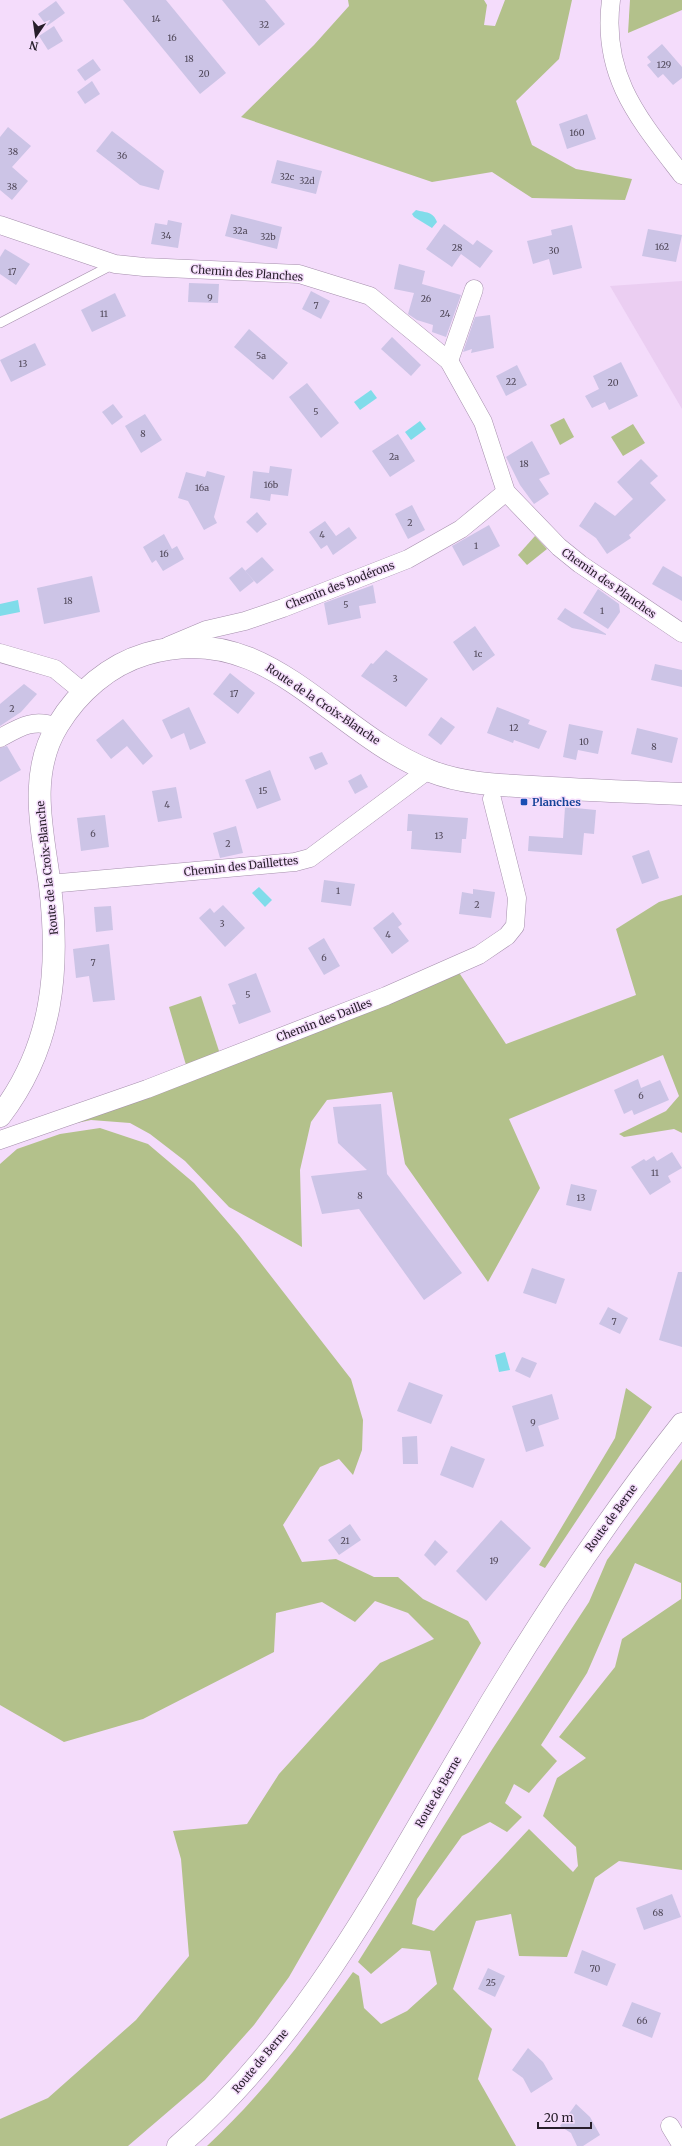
<svg xmlns="http://www.w3.org/2000/svg" width="682" height="2146" viewBox="0 0 682 2146" font-family="Merriweather,serif">
	<style>
		.built { fill: #ebcef2 }
		.green { fill: #b3c18b; fill-rule: evenodd }
		.water { fill: #80dcea }
		.building { fill: #ccc4e6 }
		.lines { fill: none; stroke-linecap: round; stroke-linejoin: round }
		.lane-casing { stroke: #a58fac; stroke-width: 10 }
		.street-casing { stroke: #a58fac; stroke-width: 19 }
		.secondary-casing { stroke: #a58fac; stroke-width: 23 }
		.primary-casing { stroke: #a58fac; stroke-width: 23 }
		.lane { stroke: #fff; stroke-width: 9 }
		.street { stroke: #fff; stroke-width: 18 }
		.secondary { stroke: #fff; stroke-width: 22 }
		.primary { stroke: #fff; stroke-width: 22 }
		.transit-dot { fill: #1a4fb4; stroke: #f4dcfb; stroke-width: 1.5 }
		.labels { text-anchor: middle; dominant-baseline: central; stroke-width: 3; stroke-linejoin: round; paint-order: stroke }
		.number-label { font-size: 9px; fill: #504859 }
		.street-label { font-size: 11px; fill: #271e2a; stroke: #f4dcfb }
		.transit-label { font-size: 11px; font-weight: bold; fill: #164399; stroke: #f4dcfb; text-anchor: start }
	</style>
	<rect width="100%" height="100%" fill="#f4dcfb"/>
	<path class="built" d="M682,281V409L610,286Z"/>
	<g class="green">
		<path d="M348,0H484L487,5L484,25L495,26L505,0H572L559,59L516,101L532,145L576,169L632,179L625,200L532,198L492,172L432,182L241,117L314,45L349,6Z"/>
		<path d="M630,0H682V10L628,33Z"/>
		<path d="M564,418L574,437L560,445L550,425Z"/>
		<path d="M633,424L645,443L623,456L611,437Z"/>
		<path d="M535,536L547,549L527,565L518,555Z"/>
		<path d="M682,895V1133L674,1129L624,1137L619,1134L666,1111L679,1096L663,1055L509,1119L540,1188L488,1282L405,1164L392,1092L327,1100L311,1122L300,1170L302,1247L229,1207L185,1161L150,1134L130,1123L91,1120L63,1126L458,971L506,1044L636,995L616,929L659,902Z"/>
		<path d="M201,996L220,1054L186,1065L169,1007Z"/>
		<path d="M100,1128L148,1144L194,1183L239,1235L351,1379L363,1420L362,1450L353,1475L339,1459L320,1467L283,1525L302,1562L336,1559L374,1577H398L423,1599L468,1621L481,1643L289,1977L254,2025L205,2080L128,2146H0V2119L48,2098L136,2020L189,1956L181,1859L173,1831L247,1824L279,1774L380,1663L434,1639L408,1613L375,1601L355,1622L322,1602L276,1613L274,1652L143,1719L64,1742L0,1705V1164L17,1149L60,1134Z"/>
		<path d="M626,1388L652,1407L545,1568L539,1565L615,1438Z"/>
		<path d="M682,1459V1870L619,1861L595,1878L567,1957L519,1956L511,1914L476,1921L453,1989L492,2029L478,2079L516,2146H207C263,2094 308,2034 353,1972L359,1976L364,2008L381,2024L407,2011L437,1984L430,1951L402,1948L371,1974L358,1962L493,1748L589,1602L607,1560ZM635,1563L681,1583V1599L622,1639L615,1667L559,1737L586,1758L557,1778L543,1816L576,1847L578,1866L573,1872L529,1829L434,1931L412,1924L417,1899L462,1836L490,1822L507,1832L522,1817L505,1803L514,1784L529,1793L557,1761L541,1745L587,1673Z"/>
	</g>
	<g class="water">
		<path d="M416,210C426,213 433,211 437,222L432,228L414,217L412,214Z"/>
		<path d="M371,390L377,398L360,410L354,402Z"/>
		<path d="M420,421L426,429L411,440L405,432Z"/>
		<path d="M18,600L20,612L0,616V604Z"/>
		<path d="M259,887L272,900L265,907L252,893Z"/>
		<path d="M505,1352L510,1370L499,1372L495,1355Z"/>
	</g>
	<g class="building">
		<path d="M123,0H166L226,73L200,94Z"/>
		<path d="M222,0H265L285,24L259,46Z"/>
		<path d="M56,1L65,13L47,26L38,14Z"/>
		<path d="M54,26L63,41L48,50L39,36Z"/>
		<path d="M662,44L682,67V78L673,85L663,74L658,78L647,65L651,62L647,57Z"/>
		<path d="M93,59L101,70L85,81L77,70Z"/>
		<path d="M92,81L100,94L85,104L77,92Z"/>
		<path d="M587,114L596,139L567,149L559,124Z"/>
		<path d="M8,127L31,146L12,167L28,181L12,200L0,190V137Z"/>
		<path d="M112,131L164,171L159,190L140,185L96,151Z"/>
		<path d="M277,160L322,171L316,194L271,183Z"/>
		<path d="M231,214L282,227L277,249L225,236Z"/>
		<path d="M168,220L182,223L178,248L151,244L155,223L167,225Z"/>
		<path d="M444,224L473,245L477,240L493,251L480,268L461,254L452,267L426,249Z"/>
		<path d="M572,225L582,268L553,275L549,259L533,264L527,241L552,235L551,230Z"/>
		<path d="M648,229L682,235L676,262L642,256Z"/>
		<path d="M5,249L30,264L16,285L0,274V257Z"/>
		<path d="M399,264L425,271L422,284L461,295L446,337L432,332L433,325L417,320L408,314L414,293L394,289Z"/>
		<path d="M189,283L219,284L218,303L188,302Z"/>
		<path d="M311,291L330,301L321,319L302,309Z"/>
		<path d="M115,293L126,316L92,332L81,310Z"/>
		<path d="M490,315L494,348L471,353L472,349L463,352L475,317Z"/>
		<path d="M249,329L288,363L273,380L234,347Z"/>
		<path d="M392,337L421,365L411,376L381,349Z"/>
		<path d="M35,343L46,365L11,382L0,360Z"/>
		<path d="M621,362L638,396L609,410L605,402L592,408L585,396L599,389L593,376Z"/>
		<path d="M517,365L527,385L506,396L496,376Z"/>
		<path d="M307,383L339,423L321,438L289,397Z"/>
		<path d="M113,404L123,417L112,425L102,412Z"/>
		<path d="M145,414L162,440L141,453L125,426Z"/>
		<path d="M398,434L415,461L390,477L372,451Z"/>
		<path d="M532,441L550,474L539,479L549,494L534,504L520,485L506,457Z"/>
		<path d="M641,459L658,476L650,483L666,500L629,535L631,538L607,554L596,538L579,526L595,502L615,516L633,499L617,482Z"/>
		<path d="M270,466L292,469L288,496L271,494L270,501L250,498L253,471L269,473Z"/>
		<path d="M207,471L225,476L214,517L217,523L204,530L188,501L178,498L186,472L205,477Z"/>
		<path d="M412,505L425,530L408,539L395,514Z"/>
		<path d="M257,512L267,524L257,533L246,522Z"/>
		<path d="M325,521L336,536L349,527L357,538L333,555L327,545L321,549L309,532Z"/>
		<path d="M489,525L500,546L463,566L452,546Z"/>
		<path d="M164,534L172,549L177,546L184,559L163,571L156,560L152,563L143,547Z"/>
		<path d="M262,557L274,570L257,584L245,571Z"/>
		<path d="M663,566L682,577V601L652,584Z"/>
		<path d="M242,567L254,581L240,592L229,578Z"/>
		<path d="M92,576L100,612L44,624L37,588Z"/>
		<path d="M373,585L376,603L359,606L361,618L328,625L324,603Z"/>
		<path d="M598,589L619,604L620,612L608,629L583,613Z"/>
		<path d="M565,608L606,634V635L572,628L557,619Z"/>
		<path d="M475,626L495,655L473,671L453,642Z"/>
		<path d="M386,650L428,679L406,707L361,676L371,663L373,664Z"/>
		<path d="M655,664L682,670V687L651,680Z"/>
		<path d="M230,673L255,693L238,714L213,694Z"/>
		<path d="M24,684L37,694L21,712L0,726V704Z"/>
		<path d="M189,707L206,743L190,750L184,733L171,739L162,720Z"/>
		<path d="M497,707L530,720L528,724L547,731L539,749L514,740L513,743L487,733Z"/>
		<path d="M441,717L455,727L441,745L428,735Z"/>
		<path d="M123,719L153,756L143,765L127,746L111,759L96,740Z"/>
		<path d="M569,724L603,731L598,754L578,750L576,760L563,757Z"/>
		<path d="M637,728L678,738L672,763L631,754Z"/>
		<path d="M7,746L21,770L0,782V748Z"/>
		<path d="M322,752L328,764L315,770L309,757Z"/>
		<path d="M270,770L281,800L257,809L245,780Z"/>
		<path d="M361,774L368,787L355,794L348,781Z"/>
		<path d="M176,787L182,818L158,822L152,791Z"/>
		<path d="M565,807L596,810L594,834L584,833L582,855L528,851L529,836L563,838Z"/>
		<path d="M408,814L468,818L466,839H462L461,853L411,849L412,831H407Z"/>
		<path d="M105,815L109,847L81,851L77,818Z"/>
		<path d="M236,826L243,853L220,858L213,833Z"/>
		<path d="M649,850L659,878L642,884L632,856Z"/>
		<path d="M324,880L355,884L351,906L321,902Z"/>
		<path d="M473,889L495,892L491,918L459,914L462,892L473,894Z"/>
		<path d="M223,905L245,928L225,947L199,918L210,908L214,913Z"/>
		<path d="M111,906L113,930L96,932L94,907Z"/>
		<path d="M393,912L402,924L398,927L409,941L392,954L373,928Z"/>
		<path d="M324,938L340,966L324,975L308,948Z"/>
		<path d="M109,944L115,1000L93,1002L89,976L76,978L73,949Z"/>
		<path d="M256,973L271,1012L239,1024L232,1005L236,1004L228,984Z"/>
		<path d="M638,1079L641,1088L660,1080L669,1100L634,1115L632,1110L624,1114L614,1090Z"/>
		<path d="M381,1104L387,1174L462,1273L424,1300L359,1209L322,1214L311,1176L367,1170L338,1143L333,1107Z"/>
		<path d="M672,1152L682,1168L668,1176L671,1182L650,1195L631,1167L644,1159L646,1161L654,1156L657,1161Z"/>
		<path d="M571,1184L597,1190L591,1211L566,1205Z"/>
		<path d="M532,1268L565,1279L556,1304L523,1293Z"/>
		<path d="M678,1272H682V1347L659,1340Z"/>
		<path d="M608,1307L628,1318L620,1334L599,1324Z"/>
		<path d="M522,1357L537,1363L530,1378L515,1371Z"/>
		<path d="M409,1382L443,1395L431,1424L397,1411Z"/>
		<path d="M552,1394L559,1419L538,1426L544,1446L526,1452L512,1406Z"/>
		<path d="M417,1436L418,1464H403L402,1437Z"/>
		<path d="M451,1446L485,1459L473,1488L440,1475Z"/>
		<path d="M501,1520L531,1548L486,1601L456,1571Z"/>
		<path d="M350,1524L361,1540L339,1555L328,1540Z"/>
		<path d="M435,1540L448,1552L435,1566L424,1555Z"/>
		<path d="M672,1894L681,1917L644,1930L636,1908Z"/>
		<path d="M582,1950L616,1964L607,1986L574,1973Z"/>
		<path d="M488,1968L505,1976L495,1997L478,1989Z"/>
		<path d="M632,2002L661,2013L652,2038L622,2026Z"/>
		<path d="M528,2048L543,2062L553,2079L531,2093L523,2078L512,2070Z"/>
		<path d="M576,2104L590,2117L600,2135L583,2146H577L571,2133L560,2126Z"/>
	</g>
	<g class="lines">
		<defs>
			<path id="lane" d="M0,323L114,264"/>
			<g id="street">
				<path d="M611,0C601,76 639,119 682,175"/>
				<path d="M0,225L115,264L144,267L299,274L370,296L449,361L483,422L506,492L559,547L580,564L682,633"/>
				<path d="M449,361L474,289"/>
				<path d="M168,646L206,630L245,621L283,608L408,559L461,529L506,492"/>
				<path d="M0,653L55,669L83,692"/>
				<path d="M0,738C20,727 34,718 56,727"/>
				<path d="M49,884L295,862L310,858L428,770"/>
				<path d="M0,1140L147,1089L386,996L479,955L507,936L515,926L517,898L492,799"/>
				<path d="M670,2126L682,2146"/>
			</g>
			<path id="secondary" d="M0,1116C53,1047 60,970 50,886C43,832 27,775 58,725C78,692 109,665 146,654C267,617 330,732 430,771C463,784 499,785 533,787C583,790 632,792 682,794"/>
			<path id="primary" d="M178,2146C304,2038 381,1888 464,1748C530,1635 601,1526 682,1424"/>
		</defs>
		<use href="#lane" class="lane-casing"/>
		<use href="#street" class="street-casing"/>
		<use href="#secondary" class="secondary-casing"/>
		<use href="#primary" class="primary-casing"/>
		<use href="#lane" class="lane"/>
		<use href="#street" class="street"/>
		<use href="#secondary" class="secondary"/>
		<use href="#primary" class="primary"/>
	</g>
	<rect class="transit-dot" x="520" y="798" width="8" height="8" rx="2"/>
	<g class="labels">
		<g class="number-label">
			<text x="156" y="18">14</text>
			<text x="264" y="24">32</text>
			<text x="172" y="37">16</text>
			<text x="189" y="58">18</text>
			<text x="664" y="64">129</text>
			<text x="204" y="73">20</text>
			<text x="577" y="132">160</text>
			<text x="13" y="151">38</text>
			<text x="122" y="155">36</text>
			<text x="287" y="176">32c</text>
			<text x="307" y="180">32d</text>
			<text x="12" y="186">38</text>
			<text x="240" y="230">32a</text>
			<text x="166" y="235">34</text>
			<text x="268" y="236">32b</text>
			<text x="662" y="246">162</text>
			<text x="457" y="247">28</text>
			<text x="554" y="250">30</text>
			<text x="12" y="271">17</text>
			<text x="210" y="297">9</text>
			<text x="426" y="298">26</text>
			<text x="316" y="305">7</text>
			<text x="104" y="313">11</text>
			<text x="445" y="313">24</text>
			<text x="261" y="355">5a</text>
			<text x="23" y="363">13</text>
			<text x="511" y="381">22</text>
			<text x="613" y="382">20</text>
			<text x="316" y="411">5</text>
			<text x="143" y="433">8</text>
			<text x="394" y="456">2a</text>
			<text x="524" y="463">18</text>
			<text x="271" y="484">16b</text>
			<text x="202" y="487">16a</text>
			<text x="410" y="522">2</text>
			<text x="322" y="534">4</text>
			<text x="476" y="545">1</text>
			<text x="164" y="553">16</text>
			<text x="68" y="600">18</text>
			<text x="346" y="604">5</text>
			<text x="602" y="610">1</text>
			<text x="478" y="653">1c</text>
			<text x="395" y="678">3</text>
			<text x="234" y="693">17</text>
			<text x="12" y="708">2</text>
			<text x="514" y="727">12</text>
			<text x="584" y="741">10</text>
			<text x="654" y="746">8</text>
			<text x="263" y="790">15</text>
			<text x="167" y="804">4</text>
			<text x="93" y="833">6</text>
			<text x="439" y="835">13</text>
			<text x="228" y="843">2</text>
			<text x="338" y="890">1</text>
			<text x="477" y="904">2</text>
			<text x="222" y="923">3</text>
			<text x="388" y="934">4</text>
			<text x="324" y="957">6</text>
			<text x="93" y="962">7</text>
			<text x="248" y="994">5</text>
			<text x="641" y="1095">6</text>
			<text x="655" y="1172">11</text>
			<text x="360" y="1195">8</text>
			<text x="581" y="1197">13</text>
			<text x="614" y="1321">7</text>
			<text x="533" y="1422">9</text>
			<text x="345" y="1540">21</text>
			<text x="494" y="1560">19</text>
			<text x="658" y="1912">68</text>
			<text x="595" y="1968">70</text>
			<text x="491" y="1982">25</text>
			<text x="642" y="2020">66</text>
		</g>
		<g class="street-label">
			<text transform="translate(247 273) rotate(4)">Chemin des Planches</text>
			<text transform="translate(609 583) rotate(35)">Chemin des Planches</text>
			<text transform="translate(340 585) rotate(-21)">Chemin des Bodérons</text>
			<text transform="translate(323 704) rotate(34)">Route de la Croix-Blanche</text>
			<text transform="translate(241 866) rotate(-6)">Chemin des Daillettes</text>
			<text transform="translate(47 868) rotate(-96)">Route de la Croix-Blanche</text>
			<text transform="translate(324 1020) rotate(-21)">Chemin des Dailles</text>
			<text transform="translate(611 1518) rotate(-54)">Route de Berne</text>
			<text transform="translate(438 1792) rotate(-60)">Route de Berne</text>
			<text transform="translate(260 2061) rotate(-50)">Route de Berne</text>
		</g>
		<g class="transit-label">
			<text x="532" y="802">Planches</text>
		</g>
	</g>
	<g transform="translate(36 36) rotate(193)" stroke="#f4dcfb" stroke-width="3" paint-order="stroke">
	<path d="M0-3L7 15L0 10L-7 15Z" fill="#271e2a"/>
	<text y="-6" font-size="11" font-weight="bold" text-anchor="middle" fill="#271e2a">N</text>
	</g>
	<path d="M538 2122v6h53v-6" fill="none" stroke="#271e2a" stroke-width="2"/>
	<text x="544" y="2122" font-size="12" fill="#271e2a" stroke="#f4dcfb" stroke-width="3" paint-order="stroke">20 m</text>
</svg>
